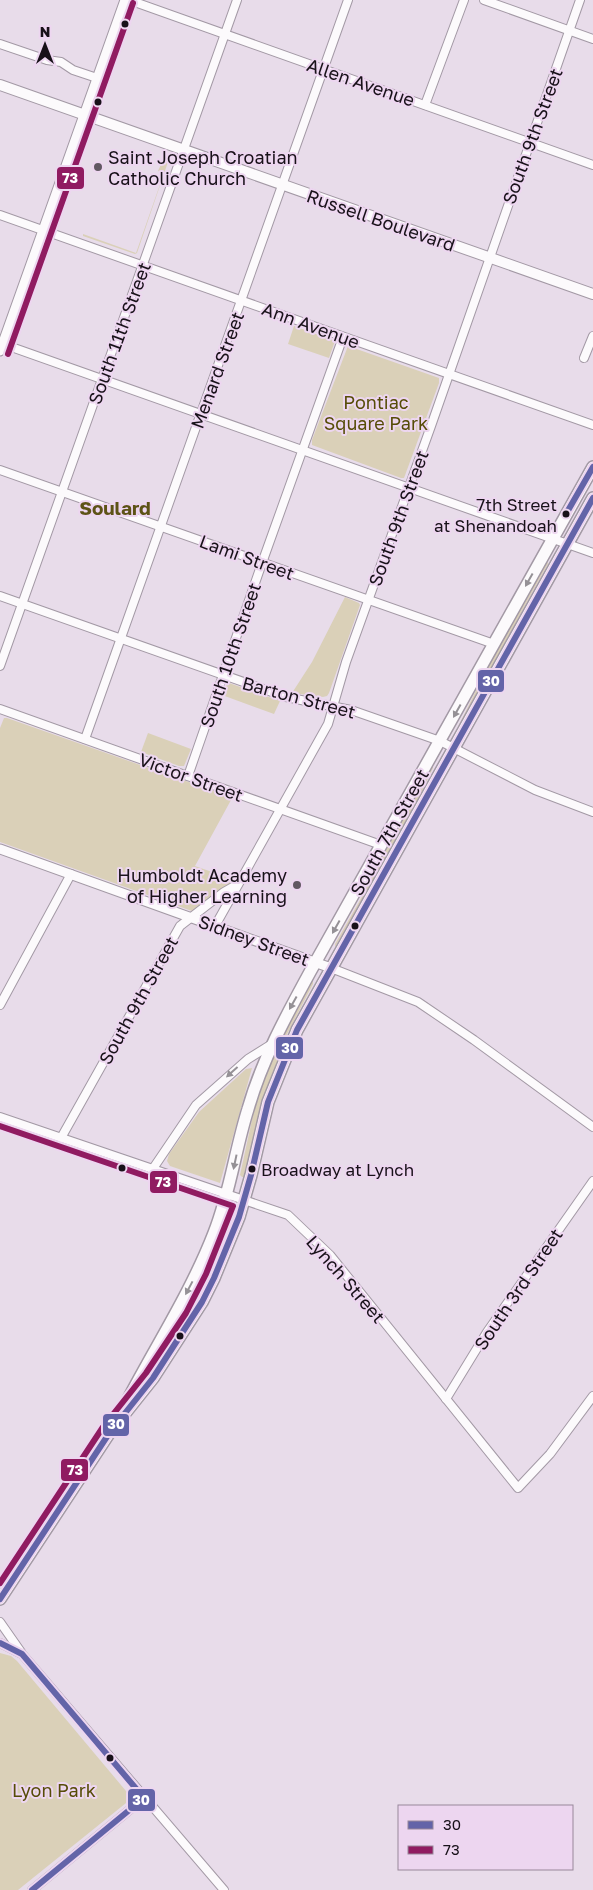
<svg xmlns="http://www.w3.org/2000/svg" width="593" height="1890" viewBox="0 0 593 1890" font-family="'Golos Text',sans-serif">
	<style>
		.green { fill: #dad0b8 }
		.lines { fill: none; stroke-linecap: round; stroke-linejoin: round }
		.minor-casing { stroke: #a399a5; stroke-width: 10 }
		.tertiary-casing { stroke: #a399a5; stroke-width: 11 }
		.secondary-casing { stroke: #a399a5; stroke-width: 12 }
		.primary-casing { stroke: #a399a5; stroke-width: 14 }
		.minor { stroke: #fcfafc; stroke-width: 8 }
		.tertiary { stroke: #fcfafc; stroke-width: 9 }
		.secondary { stroke: #fcfafc; stroke-width: 10 }
		.primary { stroke: #fcfafc; stroke-width: 11 }
		.bus-1-casing { stroke: #edd6f0; stroke-width: 10 }
		.bus-2-casing { stroke: #edd6f0; stroke-width: 10 }
		.bus-1 { stroke: #6364a8; stroke-width: 6 }
		.bus-2 { stroke: #901b61; stroke-width: 6 }
		.oneway { fill: #959196 }
		.bus-dot { fill: #181119; stroke: #edd6f0; stroke-width: 2 }
		.poi-dot { fill: #615862; stroke: #edd6f0; stroke-width: 2 }
		.labels { text-anchor: middle; dominant-baseline: central; stroke-width: 4; stroke-linejoin: round; paint-order: stroke }
		.bus-label { font-size: 17px; fill: #181119; stroke: #edd6f0; text-anchor: end }
		.street-label { font-size: 18px; fill: #181119; stroke: #edd6f0 }
		.poi-label { font-size: 18px; fill: #181119; stroke: #edd6f0; text-anchor: start }
		.park-label { font-size: 18px; fill: #564c07; stroke: #edd6f0 }
		.neighbourhood-label { font-size: 19px; font-weight: bold; fill: #5d5316; stroke: #edd6f0 }
		.line-badge { stroke: #edd6f0; stroke-width: 2 }
		.badge-label { font-size: 14px; text-anchor: middle; font-weight: bold; fill: #fff }
	</style>
	<rect width="100%" height="100%" fill="#e8dcea"/>
	<g class="green">
		<path d="M169,159L137,253L135,254L83,236V234L136,253L164,173L158,171L163,160L167,162Z"/>
		<path d="M294,326L335,341L329,358L288,344Z"/>
		<path d="M348,346L439,378V383L404,478H401L312,445V440Z"/>
		<path d="M547,560L548,564C517,618 490,674 459,728L458,727L497,648Z"/>
		<path d="M345,597L359,603L360,605L329,693L327,696L323,697L292,693L312,662Z"/>
		<path d="M229,683L280,701L274,714L222,695L225,687Z"/>
		<path d="M4,718H7L231,797V800L195,866L232,879L233,881L192,911L0,842V728Z"/>
		<path d="M148,733L191,749L184,766H179L141,752Z"/>
		<path d="M433,765V768L406,824L335,947V944L364,893L377,862Z"/>
		<path d="M313,981V984L285,1038L246,1177H242L240,1175L258,1092L274,1050L311,982Z"/>
		<path d="M252,1068L220,1183L170,1166L167,1161L169,1154L199,1112L246,1069Z"/>
		<path d="M224,1219H228V1224L199,1299L163,1355L158,1352Z"/>
		<path d="M0,1653L11,1656L17,1661L131,1797V1799L18,1890H0Z"/>
	</g>
	<g class="lines">
		<defs>
			<g id="minor">
				<path d="M129,0L593,165"/>
				<path d="M484,0L593,39"/>
				<path d="M0,44L47,60L61,62L73,70L97,78"/>
				<path d="M425,105L464,0"/>
				<path d="M0,215L593,425"/>
				<path d="M0,343L593,553"/>
				<path d="M584,358L593,336"/>
				<path d="M0,470L494,644"/>
				<path d="M0,596L286,697L351,710L440,741L535,790L593,812"/>
				<path d="M0,666L237,0"/>
				<path d="M0,709L381,845"/>
				<path d="M85,739L348,0"/>
				<path d="M188,776L262,563L343,337"/>
				<path d="M215,926L328,724L346,662L431,426L580,0"/>
				<path d="M331,968L418,1002L474,1040L593,1127"/>
				<path d="M0,1005L71,874"/>
				<path d="M0,1117L288,1215L330,1255L518,1488L550,1454L593,1396"/>
				<path d="M61,1138L180,926L224,892L238,884"/>
				<path d="M152,1170L196,1105L248,1059L272,1044"/>
				<path d="M446,1399L487,1332L593,1181"/>
				<path d="M0,1622L21,1652"/>
				<path d="M0,1643L22,1654L224,1890"/>
				<path d="M32,1890L144,1798"/>
			</g>
			<g id="tertiary">
				<path d="M0,351L125,0"/>
				<path d="M0,849L331,968"/>
			</g>
			<path id="secondary" d="M0,85L593,294"/>
			<g id="primary">
				<path d="M122,1411C152,1352 190,1295 214,1233C230,1193 235,1150 248,1109C262,1060 286,1016 310,972L593,467"/>
				<path d="M0,1599L110,1432L153,1378L202,1302L214,1278L239,1217L251,1175L268,1102L297,1030L593,498"/>
			</g>
		</defs>
		<use href="#minor" class="minor-casing"/>
		<use href="#tertiary" class="tertiary-casing"/>
		<use href="#secondary" class="secondary-casing"/>
		<use href="#primary" class="primary-casing"/>
		<use href="#minor" class="minor"/>
		<use href="#tertiary" class="tertiary"/>
		<use href="#secondary" class="secondary"/>
		<use href="#primary" class="primary"/>
		<defs>
			<g id="bus-1">
				<path d="M566,514L593,467"/>
				<path d="M0,1599L110,1432L153,1378L202,1302L214,1278L239,1217L251,1175L268,1102L297,1030L593,498"/>
				<path d="M0,1643L22,1654L144,1798L32,1890"/>
			</g>
			<g id="bus-2">
				<path d="M8,354L133,3"/>
				<path d="M0,1126L233,1206L206,1274L186,1313L146,1373L103,1427L0,1583"/>
			</g>
		</defs>
		<use href="#bus-1" class="bus-1-casing"/>
		<use href="#bus-2" class="bus-2-casing"/>
		<use href="#bus-1" class="bus-1"/>
		<use href="#bus-2" class="bus-2"/>
	</g>
	<defs><path id="oneway-solid" d="M-6-.8H1V-3.2L6.5 0L1 3.2V.8H-6Z" transform="scale(1.25)"/></defs>
	<g class="oneway">
		<use href="#oneway-solid" transform="translate(529 580) rotate(119)"/>
		<use href="#oneway-solid" transform="translate(457 711) rotate(119)"/>
		<use href="#oneway-solid" transform="translate(336 927) rotate(119)"/>
		<use href="#oneway-solid" transform="translate(293 1003) rotate(119)"/>
		<use href="#oneway-solid" transform="translate(232 1072) rotate(138)"/>
		<use href="#oneway-solid" transform="translate(235 1162) rotate(102)"/>
		<use href="#oneway-solid" transform="translate(189 1288) rotate(118)"/>
	</g>
	<g class="bus-dot">
		<circle cx="125" cy="24" r="4.5"/>
		<circle cx="98" cy="102" r="4.5"/>
		<circle cx="566" cy="514" r="4.5"/>
		<circle cx="355" cy="926" r="4.5"/>
		<circle cx="122" cy="1168" r="4.5"/>
		<circle cx="252" cy="1169" r="4.5"/>
		<circle cx="180" cy="1336" r="4.5"/>
		<circle cx="110" cy="1758" r="4.5"/>
	</g>
	<g class="poi-dot">
		<circle cx="98" cy="167" r="5"/>
		<circle cx="297" cy="885" r="5"/>
	</g>
	<g class="labels">
		<g class="bus-label">
			<text x="557" y="504">7th Street<tspan x="557" dy="21">at Shenandoah</tspan></text>
			<text x="261" y="1169" text-anchor="start">Broadway at Lynch</text>
		</g>
		<g class="street-label">
			<text transform="translate(361 82) rotate(19)">Allen Avenue</text>
			<text transform="translate(532 136) rotate(-70)">South 9th Street</text>
			<text transform="translate(381 220) rotate(19)">Russell Boulevard</text>
			<text transform="translate(311 325) rotate(20)">Ann Avenue</text>
			<text transform="translate(119 333) rotate(-70)">South 11th Street</text>
			<text transform="translate(217 370) rotate(-70)">Menard Street</text>
			<text transform="translate(398 518) rotate(-70)">South 9th Street</text>
			<text transform="translate(247 557) rotate(20)">Lami Street</text>
			<text transform="translate(230 655) rotate(-71)">South 10th Street</text>
			<text transform="translate(299 697) rotate(15)">Barton Street</text>
			<text transform="translate(191 777) rotate(20)">Victor Street</text>
			<text transform="translate(389 832) rotate(-61)">South 7th Street</text>
			<text transform="translate(254 940) rotate(20)">Sidney Street</text>
			<text transform="translate(138 1000) rotate(-61)">South 9th Street</text>
			<text transform="translate(346 1279) rotate(49)">Lynch Street</text>
			<text transform="translate(518 1289) rotate(-56)">South 3rd Street</text>
		</g>
		<g class="poi-label">
			<text x="108" y="157">Saint Joseph Croatian<tspan x="108" dy="21">Catholic Church</tspan></text>
			<text x="287" y="875" text-anchor="end">Humboldt Academy<tspan x="287" dy="21">of Higher Learning</tspan></text>
		</g>
		<g class="park-label">
			<text x="376" y="402">Pontiac<tspan x="376" dy="21">Square Park</tspan></text>
			<text x="54" y="1790">Lyon Park</text>
		</g>
		<g class="neighbourhood-label">
			<text x="115" y="507">Soulard</text>
		</g>
	</g>
	<g class="line-badge">
		<rect x="56" y="166" width="29" height="24" rx="5" fill="#901b61"/>
		<rect x="477" y="669" width="28" height="24" rx="5" fill="#6364a8"/>
		<rect x="275" y="1036" width="29" height="24" rx="5" fill="#6364a8"/>
		<rect x="149" y="1170" width="29" height="24" rx="5" fill="#901b61"/>
		<rect x="102" y="1413" width="28" height="24" rx="5" fill="#6364a8"/>
		<rect x="60" y="1458" width="29" height="24" rx="5" fill="#901b61"/>
		<rect x="127" y="1788" width="29" height="24" rx="5" fill="#6364a8"/>
	</g>
	<g class="badge-label">
		<text x="70" y="183">73</text>
		<text x="491" y="686">30</text>
		<text x="290" y="1053">30</text>
		<text x="163" y="1187">73</text>
		<text x="116" y="1429">30</text>
		<text x="75" y="1475">73</text>
		<text x="141" y="1805">30</text>
	</g>
	<rect x="398" y="1805" width="175" height="65" fill="#edd6f0" stroke="#98879a"/>
	<rect x="408" y="1821" width="25" height="8" fill="#6364a8" stroke="#98879a"/>
	<text x="443" y="1830" font-size="15" fill="#181119">30</text>
	<rect x="408" y="1846" width="25" height="8" fill="#901b61" stroke="#98879a"/>
	<text x="443" y="1855" font-size="15" fill="#181119">73</text>
	<g transform="translate(45 45)" stroke="#edd6f0" stroke-width="4" paint-order="stroke">
	<path d="M0-4L9 19L0 12L-9 19Z" fill="#181119"/>
	<text y="-8" font-size="14" font-weight="bold" text-anchor="middle" fill="#181119">N</text>
	</g>
</svg>
